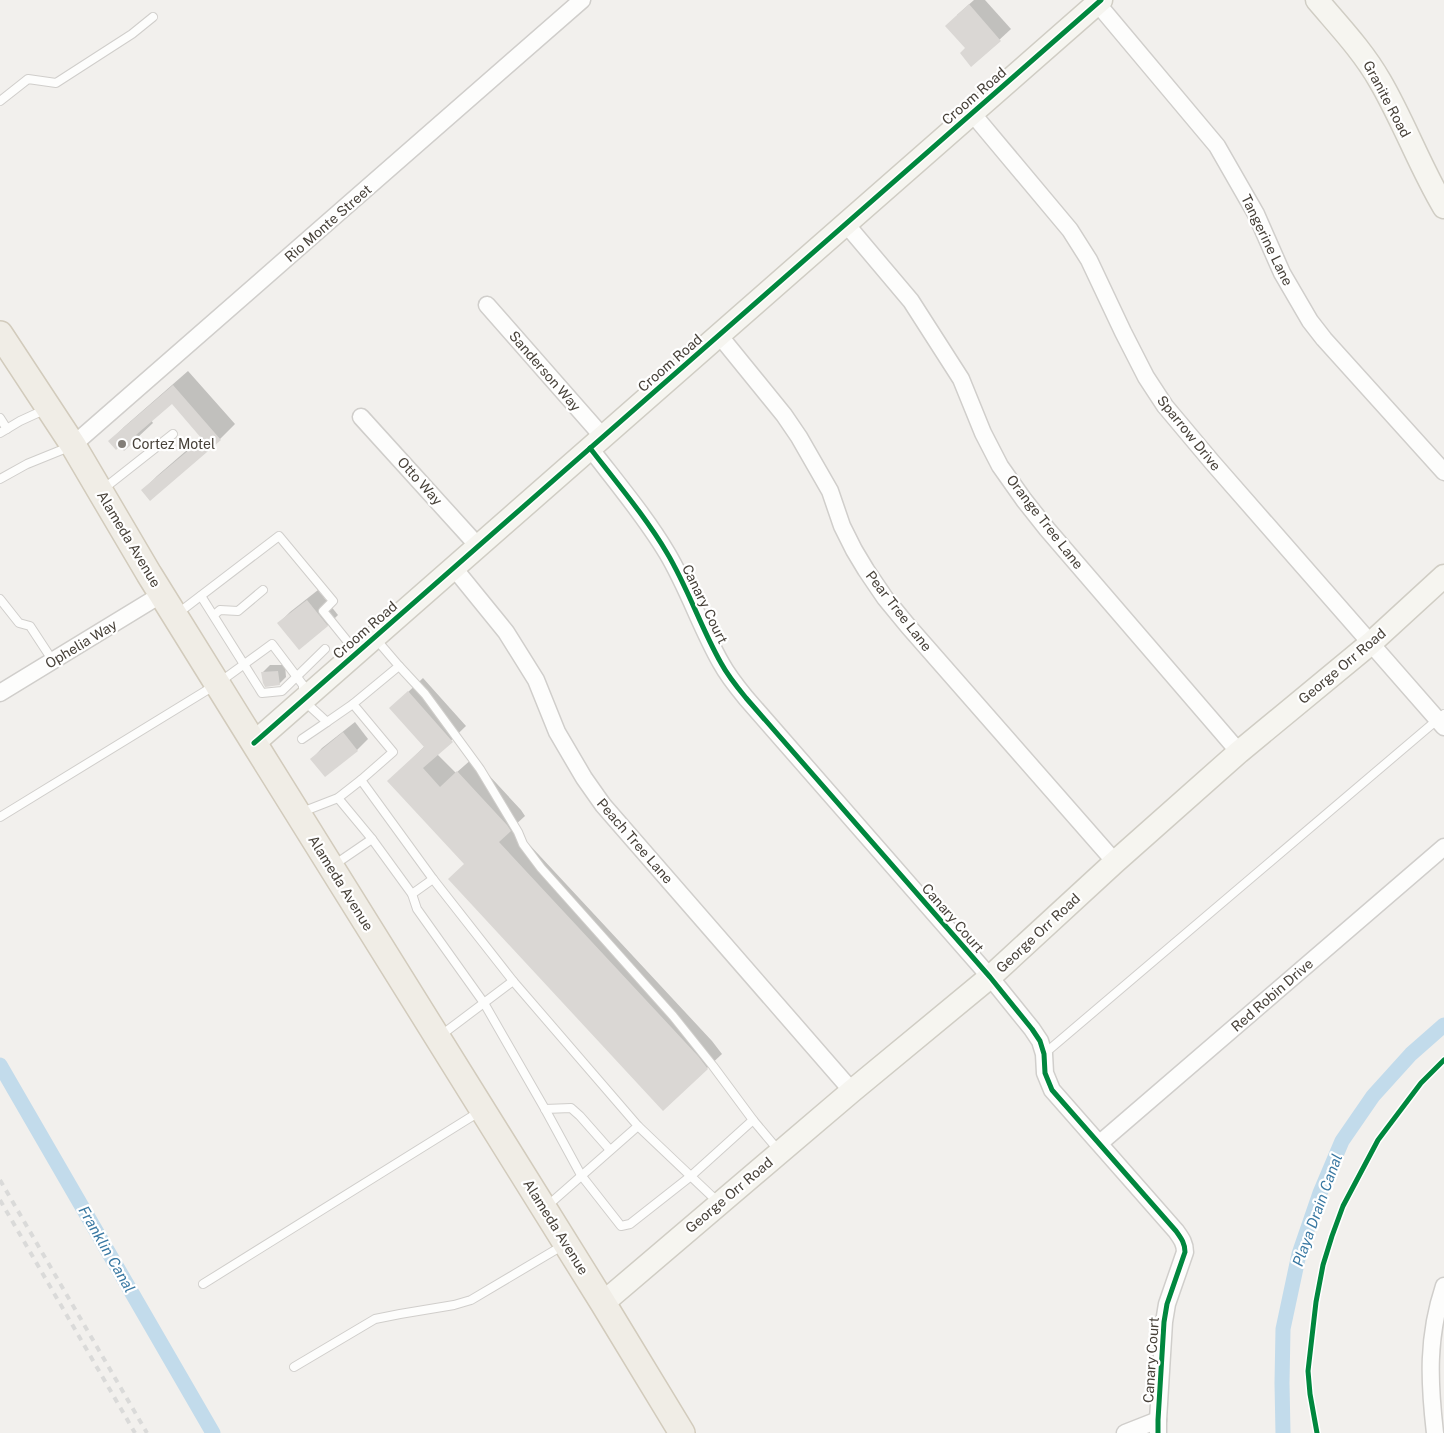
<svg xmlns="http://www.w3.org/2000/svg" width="1444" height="1433" viewBox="0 0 1444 1433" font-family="'Public Sans',sans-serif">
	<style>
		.shadow { fill: #0003 }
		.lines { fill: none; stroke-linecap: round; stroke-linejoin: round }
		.canal { stroke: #c2dbeb; stroke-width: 15 }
		.building { fill: #dad7d4 }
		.lane-casing { stroke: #d0cecb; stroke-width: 10 }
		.street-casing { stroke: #d0cecb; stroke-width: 19 }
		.secondary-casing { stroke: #d0cdc4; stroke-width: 25 }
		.primary-casing { stroke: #d2cbbc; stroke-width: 28 }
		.lane { stroke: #fdfdfc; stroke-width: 8 }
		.street { stroke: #fdfdfc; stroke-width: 16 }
		.secondary { stroke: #f6f5f0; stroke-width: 22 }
		.primary { stroke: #f0ede6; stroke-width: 25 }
		.rail { stroke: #dadad9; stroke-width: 4; stroke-dasharray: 6 6; stroke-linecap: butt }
		.cycleway-casing { stroke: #fff; stroke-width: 8 }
		.cycleway { stroke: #00873e; stroke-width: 5 }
		.poi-dot { fill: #837e78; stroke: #fff; stroke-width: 2 }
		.labels { text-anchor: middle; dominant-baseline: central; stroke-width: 4.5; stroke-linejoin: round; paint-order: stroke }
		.street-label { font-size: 14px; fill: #474139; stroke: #fff }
		.poi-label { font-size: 14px; fill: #474139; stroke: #fff; text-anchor: start }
		.water-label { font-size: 15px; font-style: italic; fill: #3978a2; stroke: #fff }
	</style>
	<rect width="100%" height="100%" fill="#f2f0ed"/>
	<g class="shadow">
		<path d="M974,0H985L1011,29L972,65L957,15Z"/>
		<path d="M188,371L235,424L220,439L151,499L143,490L157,476L202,437L172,402L151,420L153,423L138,437L120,444L110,441L124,427Z"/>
		<path d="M318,590L338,615L327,626L279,623L290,612Z"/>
		<path d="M270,665H285L286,677L279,684L263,672Z"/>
		<path d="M423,678L466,726L437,754L456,773L473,758L521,810L525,816L513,827L712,1041L722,1054L663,1109L466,864L389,781L425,746L406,694Z"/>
		<path d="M355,722L368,739L357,750L325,776L312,759L322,748Z"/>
	</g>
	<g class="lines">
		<g class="canal">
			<path d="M0,1065L213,1433"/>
			<path d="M1283,1433L1282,1383L1283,1329L1299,1254L1320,1193L1342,1141L1373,1096L1411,1054L1444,1025"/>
		</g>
	</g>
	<g class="building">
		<path d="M969,4L1001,41L971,67L960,53L965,48L945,26Z"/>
		<path d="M173,385L221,440L150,501L141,490L202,439L172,404L136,435L139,438L124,451L120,446L116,450L108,441Z"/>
		<path d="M307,600L328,626L299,650L277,623Z"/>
		<path d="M278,671L280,685L265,687L263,683L261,672Z"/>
		<path d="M408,691L453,742L423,768L440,787L457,771L507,825L511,831L499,842L698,1056L708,1069L663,1111L448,879L464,864L387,781L424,747L389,708Z"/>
		<path d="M343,732L358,751L325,777L310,759Z"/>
	</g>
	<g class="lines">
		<defs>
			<g id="lane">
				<path d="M0,101L28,79L56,83L132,34L153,17"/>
				<path d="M0,418L7,429"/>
				<path d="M0,433L20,421L44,410"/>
				<path d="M0,479L27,464L69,447"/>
				<path d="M102,490L173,434"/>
				<path d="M201,596L262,693L282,691L325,649"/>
				<path d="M0,599L19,623L30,626L53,661"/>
				<path d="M177,614L279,536L333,601L323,611L356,652"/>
				<path d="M214,615L220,610L238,611L263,590"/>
				<path d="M375,638L399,666L353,704L393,752L361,780L433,879L513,981"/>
				<path d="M399,666L425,694L480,769L518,832L523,844L541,868L673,1016L713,1066L753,1120"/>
				<path d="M302,739L327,722"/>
				<path d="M338,798L372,839L412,894L417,909L484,1003L545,1109L581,1175L621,1226L630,1224L691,1176L753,1120L779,1151"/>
				<path d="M302,812L338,798L361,780"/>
				<path d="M0,817L217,684L272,644L303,685V700L327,722L353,704"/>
				<path d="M334,865L372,839"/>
				<path d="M412,894L433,879"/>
				<path d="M440,1036L513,981L638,1126L546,1207"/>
				<path d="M1044,1054L1444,714"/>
				<path d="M545,1109L571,1108L580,1116L610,1150"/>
				<path d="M638,1126L718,1202"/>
				<path d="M203,1284L479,1112"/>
				<path d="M294,1367L375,1319L400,1314L454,1305L471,1300L562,1246"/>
			</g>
			<g id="street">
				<path d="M1097,3L1217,146L1256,214L1282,273L1310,321L1324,339L1444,472"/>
				<path d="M972,113L1070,230L1089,260L1123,332L1146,377L1165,406L1212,462L1444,727"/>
				<path d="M846,224L911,301L961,379L983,433L1000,466L1024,500L1047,529L1239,752"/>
				<path d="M487,305L603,437"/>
				<path d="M719,335L784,415L799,437L830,491L842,526L854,550L866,570L885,598L908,626L1115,862"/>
				<path d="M361,417L478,546"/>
				<path d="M73,445L582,0"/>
				<path d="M590,448C616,482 645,516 667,553C688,588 701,628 721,663C728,676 737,687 746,698L990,977L1032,1029L1040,1041L1044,1054L1045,1073L1052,1090L1176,1231C1181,1238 1185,1243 1185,1252L1167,1304L1164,1322L1158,1420V1433"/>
				<path d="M454,568L506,632L536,680L557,732L584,778L603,805L852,1091"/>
				<path d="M0,693L162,594"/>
				<path d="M1100,1143L1444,847"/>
				<path d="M1125,1433L1158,1420"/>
				<path d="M1435,1433C1429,1381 1427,1337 1444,1286"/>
			</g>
			<g id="secondary">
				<path d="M1317,0C1339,26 1363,51 1380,81C1404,122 1420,167 1444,207"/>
				<path d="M254,743L1101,0"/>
				<path d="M603,1303L852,1091L990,977L1115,862L1239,752L1371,643L1444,576"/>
			</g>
			<path id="primary" d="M0,334L73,445L149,574L254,743L603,1303L682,1433"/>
		</defs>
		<use href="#lane" class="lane-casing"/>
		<use href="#street" class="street-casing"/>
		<use href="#secondary" class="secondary-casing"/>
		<use href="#primary" class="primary-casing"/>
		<use href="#lane" class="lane"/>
		<use href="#street" class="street"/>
		<use href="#secondary" class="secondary"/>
		<use href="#primary" class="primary"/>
		<g class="rail">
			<path d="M0,1180L147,1433"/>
			<path d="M0,1200L135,1433"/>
		</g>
		<defs>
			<g id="cycleway">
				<path d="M590,448C616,482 645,516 667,553C688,588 701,628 721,663C728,676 737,687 746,698L990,977L1032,1029L1040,1041L1044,1054L1045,1073L1052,1090L1176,1231C1181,1238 1185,1243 1185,1252L1167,1304L1164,1322L1158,1420V1433"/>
				<path d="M254,743L1101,0"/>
				<path d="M1317,1433L1310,1394L1308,1371L1316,1302L1323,1265L1332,1236L1343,1206L1378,1140L1421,1083L1444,1060"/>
			</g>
		</defs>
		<use href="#cycleway" class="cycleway-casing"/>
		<use href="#cycleway" class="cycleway"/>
	</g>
	<circle class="poi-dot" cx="122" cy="444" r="5"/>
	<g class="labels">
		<g class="street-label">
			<text transform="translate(974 96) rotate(-41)">Croom Road</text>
			<text transform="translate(1387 99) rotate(62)">Granite Road</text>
			<text transform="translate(328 223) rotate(-41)">Rio Monte Street</text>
			<text transform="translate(1267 240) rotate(64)">Tangerine Lane</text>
			<text transform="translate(670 363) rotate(-41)">Croom Road</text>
			<text transform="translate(545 371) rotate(49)">Sanderson Way</text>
			<text transform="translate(1189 433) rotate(51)">Sparrow Drive</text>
			<text transform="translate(420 481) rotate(48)">Otto Way</text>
			<text transform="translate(1045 522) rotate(52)">Orange Tree Lane</text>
			<text transform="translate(129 539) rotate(59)">Alameda Avenue</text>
			<text transform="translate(705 604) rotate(64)">Canary Court</text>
			<text transform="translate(899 611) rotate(52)">Pear Tree Lane</text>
			<text transform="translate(365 630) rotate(-41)">Croom Road</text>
			<text transform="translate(81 644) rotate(-31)">Ophelia Way</text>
			<text transform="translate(1342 666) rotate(-40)">George Orr Road</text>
			<text transform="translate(635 841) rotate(49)">Peach Tree Lane</text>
			<text transform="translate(341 883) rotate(58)">Alameda Avenue</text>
			<text transform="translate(953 918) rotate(49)">Canary Court</text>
			<text transform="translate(1038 933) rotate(-43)">George Orr Road</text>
			<text transform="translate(1272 995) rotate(-41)">Red Robin Drive</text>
			<text transform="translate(729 1195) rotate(-40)">George Orr Road</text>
			<text transform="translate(556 1227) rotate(58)">Alameda Avenue</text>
			<text transform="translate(1151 1360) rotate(-86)">Canary Court</text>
		</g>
		<g class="poi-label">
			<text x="132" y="444">Cortez Motel</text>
		</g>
		<g class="water-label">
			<text transform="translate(1317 1210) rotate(-70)">Playa Drain Canal</text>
			<text transform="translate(107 1249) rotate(60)">Franklin Canal</text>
		</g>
	</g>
</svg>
